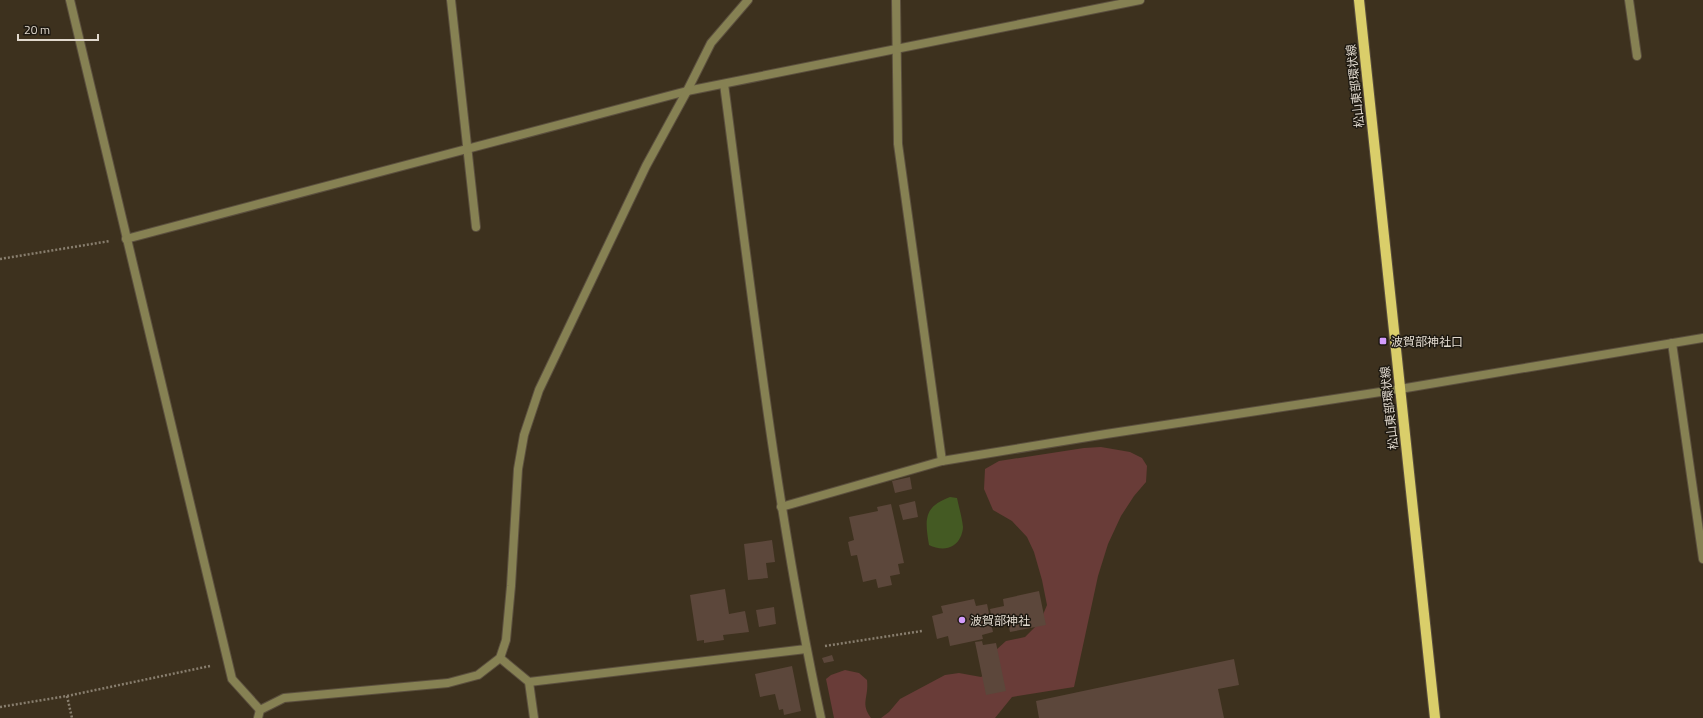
<svg xmlns="http://www.w3.org/2000/svg" width="1703" height="718" viewBox="0 0 1703 718" font-family="'Titillium Web','Noto Sans JP',sans-serif">
	<style>
		.green { fill: #693c38 }
		.water { fill: #445a23 }
		.building { fill: #5c473b }
		.lines { fill: none; stroke-linecap: round; stroke-linejoin: round }
		.street-casing { stroke: #5b4f3e; stroke-width: 10 }
		.primary-casing { stroke: #5b4f3e; stroke-width: 12 }
		.path { stroke: #887e6e; stroke-width: 2.5; stroke-dasharray: 2 2; stroke-linecap: butt }
		.street { stroke: #868153; stroke-width: 8 }
		.primary { stroke: #dace6a; stroke-width: 10 }
		.poi-dot { fill: #d39cfc; stroke: #1f1a12; stroke-width: 1.5 }
		.labels { text-anchor: middle; dominant-baseline: central; stroke-width: 3; stroke-linejoin: round; paint-order: stroke }
		.street-label { font-size: 12px; fill: #e1d9ce; stroke: #1f1a12 }
		.poi-label { font-size: 12px; fill: #e1d9ce; stroke: #1f1a12; text-anchor: start }
	</style>
	<rect width="100%" height="100%" fill="#3d311e"/>
	<g class="green">
		<path d="M1101,447L1130,452L1142,458L1147,466L1146,482L1134,496L1121,516L1108,544L1098,576L1074,687L1012,697L995,718H881L889,712L900,699L945,675L959,673L981,677L989,672L996,650L1006,641L1025,637L1040,622L1047,605L1042,580L1034,552L1027,537L1012,521L993,510L984,489L985,469L999,461L1084,448Z"/>
		<path d="M845,670L859,673L867,680C869,698 860,703 871,718H834L826,679L831,675Z"/>
	</g>
	<path class="water" d="M950,497L957,498C959,508 962,517 963,527C963,530 962,533 961,536C955,550 941,551 929,545C925,520 923,507 950,497Z"/>
	<g class="building">
		<path d="M910,477L912,489L895,493L892,481Z"/>
		<path d="M915,501L918,517L903,520L899,505Z"/>
		<path d="M891,504L904,563L898,564L900,574L890,576L892,585L878,588L876,579L863,582L857,555L851,556L848,542L854,540L849,517L878,511L877,507Z"/>
		<path d="M772,540L775,562L766,563L768,578L748,580L744,544Z"/>
		<path d="M725,589L729,614L745,611L749,632L723,635L724,640L704,643V640L697,641L690,595Z"/>
		<path d="M1039,591L1046,625L1010,632L1007,618L992,621L990,609L1004,606L1003,599Z"/>
		<path d="M974,599L976,606L987,604L993,632L982,635L983,639L950,646L948,636L937,639L932,616L943,613L941,606Z"/>
		<path d="M774,607L776,624L759,627L756,610Z"/>
		<path d="M982,641L983,645L996,643L1006,691L986,695L975,642Z"/>
		<path d="M832,655L834,661L824,663L822,658Z"/>
		<path d="M1234,659L1239,685L1218,689L1224,718H1039L1036,701Z"/>
		<path d="M792,666L801,711L784,715L783,709L779,710L775,694L760,697L755,674Z"/>
	</g>
	<g class="lines">
		<defs>
			<g id="street">
				<path d="M70,0L232,679L260,710"/>
				<path d="M451,0L476,227"/>
				<path d="M896,0L898,144L942,461"/>
				<path d="M1629,0L1637,56"/>
				<path d="M724,84C752,296 776,509 821,718"/>
				<path d="M126,239L687,91L1140,0"/>
				<path d="M1672,343L1703,559"/>
				<path d="M781,507L942,461L1106,434L1400,389L1703,338"/>
				<path d="M500,658L529,682L534,718"/>
				<path d="M529,682L806,649"/>
				<path d="M258,718L260,710L284,698L448,683L478,675L500,658L506,640L511,586L518,469L524,435L539,390L646,166L687,91L711,43L748,0"/>
			</g>
			<path id="primary" d="M1359,0L1435,718"/>
		</defs>
		<use href="#street" class="street-casing"/>
		<use href="#primary" class="primary-casing"/>
		<g class="path">
			<path d="M0,259L110,241"/>
			<path d="M825,646L922,631"/>
			<path d="M67,696L72,718"/>
			<path d="M0,707L67,696L210,666"/>
		</g>
		<use href="#street" class="street"/>
		<use href="#primary" class="primary"/>
	</g>
	<g class="poi-dot">
		<rect x="1379" y="337" width="8" height="8" rx="2"/>
		<circle cx="962" cy="620" r="4"/>
	</g>
	<g class="labels">
		<g class="street-label">
			<text transform="translate(1355 86) rotate(-96)">松山東部環状線</text>
			<text transform="translate(1389 408) rotate(-96)">松山東部環状線</text>
		</g>
		<g class="poi-label">
			<text x="1391" y="341">波賀部神社口</text>
			<text x="970" y="620">波賀部神社</text>
		</g>
	</g>
	<path d="M18 34v6h80v-6" fill="none" stroke="#e1d9ce" stroke-width="2"/>
	<text x="24" y="34" font-size="12" fill="#e1d9ce" stroke="#1f1a12" stroke-width="3" paint-order="stroke">20 m</text>
</svg>
